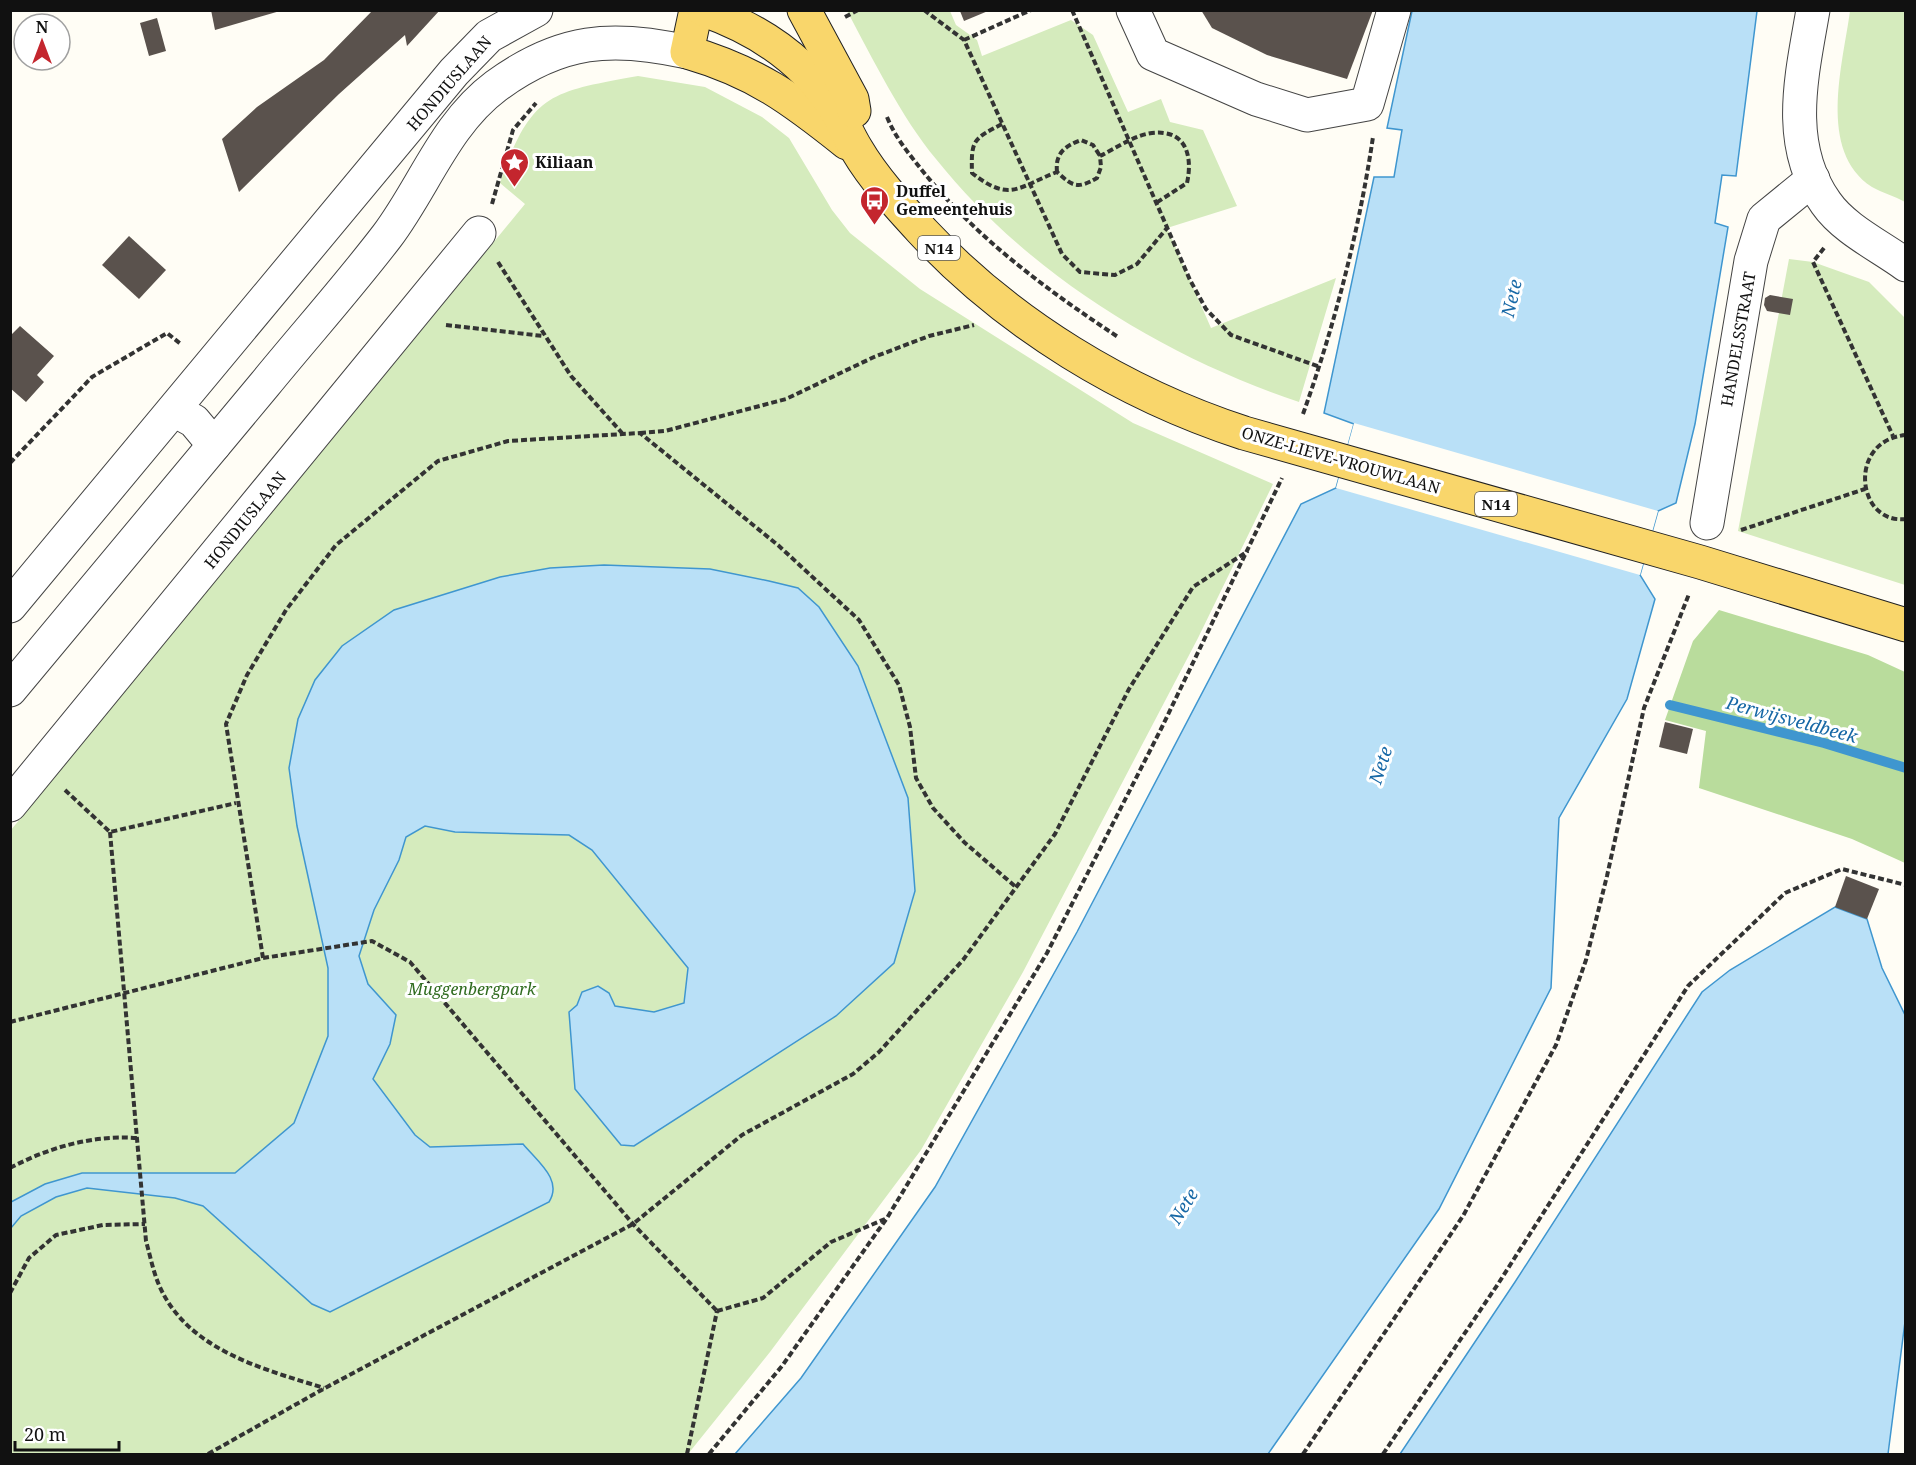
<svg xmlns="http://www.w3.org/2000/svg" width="1916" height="1465" viewBox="0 0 1916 1465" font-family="'Noto Serif',serif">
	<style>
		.green { fill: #d5ebbd }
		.forest { fill: #b9dc9c }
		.water { fill: #b9e0f7; stroke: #3f96cf; stroke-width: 1.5 }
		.pier { fill: #fffdf5 }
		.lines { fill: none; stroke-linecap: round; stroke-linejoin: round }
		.stream { stroke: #3f96cf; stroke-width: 10 }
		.building { fill: #5a524d }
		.minor-casing { stroke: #444; stroke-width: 35 }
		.major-casing { stroke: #222; stroke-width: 35 }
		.path { stroke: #333; stroke-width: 4; stroke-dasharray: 6 3; stroke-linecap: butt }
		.minor { stroke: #fff; stroke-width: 33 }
		.major { stroke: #f9d66b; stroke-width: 33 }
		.labels { text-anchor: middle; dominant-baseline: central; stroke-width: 6; stroke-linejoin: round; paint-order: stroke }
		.shield { fill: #fff; stroke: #585858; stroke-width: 1.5 }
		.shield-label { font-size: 15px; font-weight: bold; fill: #111 }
		.street-label { font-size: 16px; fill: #111; stroke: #fff }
		.poi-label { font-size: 16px; font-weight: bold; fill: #111; stroke: #fff; text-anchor: start }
		.park-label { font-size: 16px; font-style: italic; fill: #2f6b1f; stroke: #fff }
		.water-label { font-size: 18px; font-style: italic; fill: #1768a6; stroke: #fff }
	</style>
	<rect width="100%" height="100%" fill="#fffdf5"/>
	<g class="green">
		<path d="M847,11H950L956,25L977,40L982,56L1071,20L1093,35L1128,112L1161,99L1170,122L1203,130L1237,206L1167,228L1211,328L1336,278L1299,402C1162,356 1027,273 936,159C901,117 873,59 847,11Z"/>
		<path d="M1850,11H1905V202C1895,196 1882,193 1872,187C1817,151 1843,64 1850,11Z"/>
		<path d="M638,76L705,87L762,117L789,138L832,210L850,233L920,289L1133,423L1273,484L1198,638L1023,972L921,1150L770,1352L688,1454H11V830L525,204L500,183C531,93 550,92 638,76Z"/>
		<path d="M1789,259L1813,262L1869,282L1905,318V585L1738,531Z"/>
	</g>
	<path class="forest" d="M1719,610L1868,655L1905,672V863L1852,839L1699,788L1706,731L1665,720L1693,641Z"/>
	<g class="water">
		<path d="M1412,11H1757L1736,176L1722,175L1715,223L1728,227L1695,424L1676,503L1658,511L1640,575L1655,599L1627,699L1559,818L1551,988L1439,1209L1268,1454H735L801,1378L935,1187L1077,932L1301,504L1336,488L1354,424L1324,413L1374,177H1394L1402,130L1387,128Z"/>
		<path d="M604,565L710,569L769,581L798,588L819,607L858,666L908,798L915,891L894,963L836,1016L634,1146L621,1145L575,1089L569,1012L577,1005L582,992L598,986L609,993L615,1006L654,1012L684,1003L688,968L592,850L569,835L455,832L425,826L406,837L399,860L374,910L359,956L368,984L396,1015L390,1044L373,1079L415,1135L430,1147L523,1144C538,1162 563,1180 549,1202L330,1312L312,1304L203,1206L175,1198L87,1188L56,1197L21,1216L11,1228V1202L45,1184L82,1173H235L294,1123L328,1036V968L297,826L289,768L298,719L315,680L342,646L394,610L500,577L550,568Z"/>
		<path d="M1835,907L1867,919L1882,968L1906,1017V1314L1888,1454H1400L1515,1282L1702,992L1730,970Z"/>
	</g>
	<path class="pier" d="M1354,423L1658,511L1640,575L1336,488Z"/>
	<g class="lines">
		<path class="stream" d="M1670,705L1824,743L1906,768"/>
	</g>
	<g class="building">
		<path d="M211,10H279L280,11L215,30Z"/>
		<path d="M373,10H440L407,46L405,35L339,94L239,192L222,139L257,107L324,60Z"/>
		<path d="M1201,10H1373L1347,79L1267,55L1212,28Z"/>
		<path d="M960,11H988L964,21Z"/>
		<path d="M157,18L166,51L149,56L140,23Z"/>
		<path d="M129,236L166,270L139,299L102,265Z"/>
		<path d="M1770,295L1793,299L1790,315L1767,311L1764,305L1765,298Z"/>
		<path d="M20,326L54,356L37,375L44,382L26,402L10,388V336Z"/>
		<path d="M1665,722L1693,729L1687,754L1659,747Z"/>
		<path d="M1846,876L1879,889L1867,919L1835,907Z"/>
	</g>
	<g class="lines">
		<defs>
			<g id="minor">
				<path d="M1133,10L1153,54L1256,99L1307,115L1367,104L1394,10"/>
				<path d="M1813,10C1802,75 1784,144 1826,203C1844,229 1880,246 1906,265"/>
				<path d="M174,410L194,421L214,445"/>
				<path d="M1707,523L1751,261L1764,219L1813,179"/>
				<path d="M10,606L454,72L489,36L536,10"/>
				<path d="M10,690C95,588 180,486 265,384C305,335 348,287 387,236C424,187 445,124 496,86C560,39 612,35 687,52"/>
				<path d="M10,805L479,233"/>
			</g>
			<g id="major">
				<path d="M696,10L687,52C756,72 792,99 847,143"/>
				<path d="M704,10C758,29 806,61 836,110C843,123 849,137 857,150C874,179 900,207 923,232C1009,324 1124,394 1244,433L1700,562L1906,625"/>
				<path d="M804,10L852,99L854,111"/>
			</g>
		</defs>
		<use href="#minor" class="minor-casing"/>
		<use href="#major" class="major-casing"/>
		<g class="path">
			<path d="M924,10L964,40L1062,254L1080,272L1115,275L1137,264L1167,228"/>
			<path d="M1072,10L1190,280L1206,309L1231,335L1320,367"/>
			<path d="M845,17L858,10"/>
			<path d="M964,40L1031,10"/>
			<path d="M887,117C896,139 910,155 925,174C979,240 1047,290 1118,337"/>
			<path d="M1002,124C973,139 971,140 972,173C1010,203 1018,187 1057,172C1073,187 1078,189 1097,178L1101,167L1100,156C1116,148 1135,135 1152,133C1186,129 1193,156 1187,183L1156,203"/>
			<path d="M1057,172C1055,153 1065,146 1081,140L1093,145L1100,156"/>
			<path d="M492,204L513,130L536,103"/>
			<path d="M1824,248L1813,262L1893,436"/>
			<path d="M498,262L571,376L622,433"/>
			<path d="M446,325L543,336"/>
			<path d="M1303,414C1335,324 1359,231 1373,137"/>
			<path d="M640,433L665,431L786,399L874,357L929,336L974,325"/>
			<path d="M1906,435C1847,440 1856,525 1906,519"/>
			<path d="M10,463L92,377L167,333L182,345"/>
			<path d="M1741,530L1865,489"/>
			<path d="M65,790L110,832L236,803"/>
			<path d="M110,832L146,1241C150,1255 153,1271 159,1285C187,1350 263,1369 324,1388"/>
			<path d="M263,958L226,724L247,675L286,610L336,545L438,461L508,441L640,433L779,546L859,620L899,685L910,727L916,778L933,808L964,842L1017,888"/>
			<path d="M10,1022L263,958L372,941L410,962L633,1224L717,1311"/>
			<path d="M10,1168C50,1147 92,1135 137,1138"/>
			<path d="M10,1293L29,1258L56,1235L103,1225L145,1224"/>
			<path d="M717,1311L763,1298L831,1242L885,1219"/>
			<path d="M208,1454L325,1388L633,1224L742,1135L853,1074L879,1052L963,960L1055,834L1129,689L1193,587L1248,551"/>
			<path d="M687,1454L717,1311"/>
			<path d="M709,1454L782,1366L887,1218L1047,953L1162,727L1282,478"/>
			<path d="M1303,1454L1463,1216L1556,1045L1586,960L1607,876L1644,708L1689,594"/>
			<path d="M1383,1454L1498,1284L1688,986L1785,893L1842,869L1906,885"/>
		</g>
		<use href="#minor" class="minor"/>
		<use href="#major" class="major"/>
	</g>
	<defs>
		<symbol id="sight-pin" viewBox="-11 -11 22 30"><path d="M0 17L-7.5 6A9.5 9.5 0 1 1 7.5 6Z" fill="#c4262e" stroke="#fff"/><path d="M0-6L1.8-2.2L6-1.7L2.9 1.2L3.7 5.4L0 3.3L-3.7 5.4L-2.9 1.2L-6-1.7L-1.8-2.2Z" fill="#fff"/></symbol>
		<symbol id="bus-pin" viewBox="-11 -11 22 30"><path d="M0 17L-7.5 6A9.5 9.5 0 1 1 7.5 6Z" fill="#c4262e" stroke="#fff"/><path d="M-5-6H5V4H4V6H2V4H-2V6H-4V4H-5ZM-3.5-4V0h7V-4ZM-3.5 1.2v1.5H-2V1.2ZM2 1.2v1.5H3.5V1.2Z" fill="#fff"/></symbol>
	</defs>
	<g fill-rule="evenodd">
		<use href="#sight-pin" x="498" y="146" width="33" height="45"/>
		<use href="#bus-pin" x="858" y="184" width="33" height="45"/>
	</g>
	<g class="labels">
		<g class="shield">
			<rect x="918" y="236" width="42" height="24" rx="4.5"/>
			<rect x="1475" y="492" width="42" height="24" rx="4.5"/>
		</g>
		<g class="shield-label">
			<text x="939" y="248">N14</text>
			<text x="1496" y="504">N14</text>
		</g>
		<g class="street-label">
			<text transform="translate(449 83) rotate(-49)">HONDIUSLAAN</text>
			<text transform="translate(1738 339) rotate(-80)">HANDELSSTRAAT</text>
			<text transform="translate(1341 460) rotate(16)">ONZE-LIEVE-VROUWLAAN</text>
			<text transform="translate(245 520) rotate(-51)">HONDIUSLAAN</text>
		</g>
		<g class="poi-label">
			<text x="535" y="162">Kiliaan</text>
			<text x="896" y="191">Duffel<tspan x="896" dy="18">Gemeentehuis</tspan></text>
		</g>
		<g class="park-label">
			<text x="472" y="989">Muggenbergpark</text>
		</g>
		<g class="water-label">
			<text transform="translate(1511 298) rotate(-77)">Nete</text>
			<text transform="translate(1792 719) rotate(15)">Perwijsveldbeek</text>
			<text transform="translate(1380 765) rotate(-72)">Nete</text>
			<text transform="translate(1183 1206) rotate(-58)">Nete</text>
		</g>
	</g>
	<rect width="1916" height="1465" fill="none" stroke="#111111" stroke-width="24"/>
	<g transform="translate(42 42)"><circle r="28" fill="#ffffff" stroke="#a0a0a0" stroke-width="1.5"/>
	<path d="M0-4.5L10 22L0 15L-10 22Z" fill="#c4262e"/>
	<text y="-9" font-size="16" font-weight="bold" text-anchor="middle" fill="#111111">N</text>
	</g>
	<path d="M15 1441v9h104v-9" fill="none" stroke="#111111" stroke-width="3"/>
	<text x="24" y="1441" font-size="18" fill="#111111" stroke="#ffffff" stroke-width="4.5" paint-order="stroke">20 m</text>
</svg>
